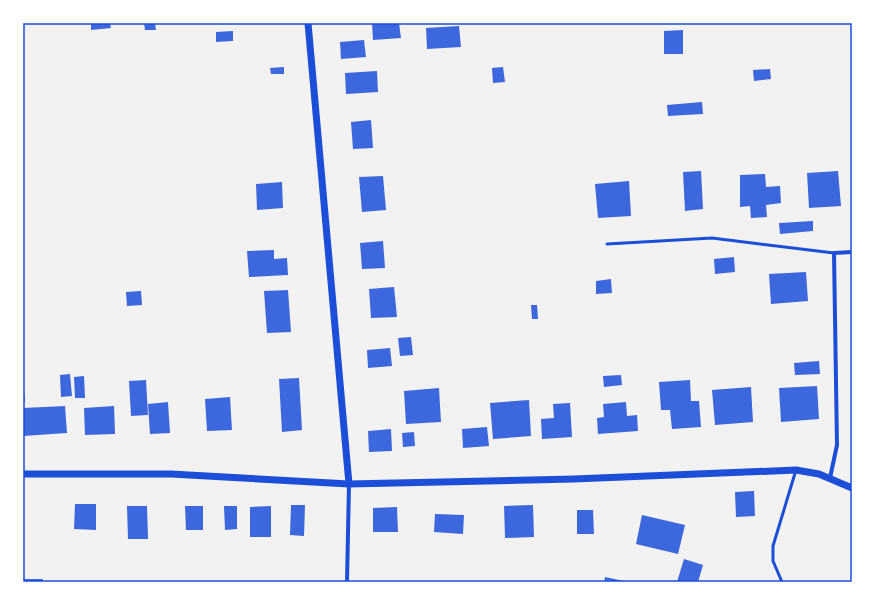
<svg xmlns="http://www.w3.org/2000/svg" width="875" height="605" viewBox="0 0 875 605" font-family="'Nunito Sans',sans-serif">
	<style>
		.building { fill: #3d67dc }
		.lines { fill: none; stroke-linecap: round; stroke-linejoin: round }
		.service { stroke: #1d4ed8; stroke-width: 3 }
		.minor { stroke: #1d4ed8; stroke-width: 4 }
		.tertiary { stroke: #1d4ed8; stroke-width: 7 }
		.neatline { fill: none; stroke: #1d4ed8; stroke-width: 1.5 }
	</style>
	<rect width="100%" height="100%" fill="#f2f2f2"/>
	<g class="building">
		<path d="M91,23H110L111,28L91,30Z"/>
		<path d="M144,23H155L156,30H145Z"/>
		<path d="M372,23H399L401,38L373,40Z"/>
		<path d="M459,26L461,47L427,49L426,28Z"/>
		<path d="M683,30V54H664V31Z"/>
		<path d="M233,31V41L216,42V32Z"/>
		<path d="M364,40L366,57L341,59L340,42Z"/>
		<path d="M284,67V74H271L270,68Z"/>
		<path d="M503,67L505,82L493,83L492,68Z"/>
		<path d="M770,69L771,79L754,81L753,70Z"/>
		<path d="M377,71L378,92L346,94L345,73Z"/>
		<path d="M702,102L703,114L668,116L667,105Z"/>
		<path d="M371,120L373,148L353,149L351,122Z"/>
		<path d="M701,171L703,209L685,211L683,172Z"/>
		<path d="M838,171L841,206L809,208L807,173Z"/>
		<path d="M765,174L766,187L780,186L781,203L766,205L767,217L751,218L750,206L740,207V175Z"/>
		<path d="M383,176L386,210L362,212L359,177Z"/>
		<path d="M629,181L631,216L598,218L595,184Z"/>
		<path d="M282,182L283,208L257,210L256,184Z"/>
		<path d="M813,221V231L780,234L779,223Z"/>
		<path d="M383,241L385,268L362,269L360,243Z"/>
		<path d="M274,250V259L287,258L288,275L249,277L247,251Z"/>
		<path d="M734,257L735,272L715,274L714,259Z"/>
		<path d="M806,272L808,301L771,304L769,274Z"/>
		<path d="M611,279L612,293L596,294V281Z"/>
		<path d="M394,287L397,317L371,318L369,289Z"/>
		<path d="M288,290L291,332L267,333L264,291Z"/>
		<path d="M141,291L142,305L127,306L126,292Z"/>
		<path d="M531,305H537L538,319H532Z"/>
		<path d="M411,337L413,355L400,356L398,338Z"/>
		<path d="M390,348L392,366L368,368L367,350Z"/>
		<path d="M819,361L820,374L795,375L794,363Z"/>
		<path d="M70,374L72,396L61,397L60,375Z"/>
		<path d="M621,375L622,385L604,387L603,376Z"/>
		<path d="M84,376L85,398H75L74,377Z"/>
		<path d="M299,378L302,430L282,432L279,379Z"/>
		<path d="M146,380L148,415L131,416L129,381Z"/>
		<path d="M690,380L691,401H699L701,427L672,429L670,410H661L659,382Z"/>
		<path d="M817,386L819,419L781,422L779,388Z"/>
		<path d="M751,387L753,422L715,425L712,390Z"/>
		<path d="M439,388L441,422L406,424L404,391Z"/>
		<path d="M23,391H24L25,402H23Z"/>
		<path d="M230,397L232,430L207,431L205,399Z"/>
		<path d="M529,400L531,436L493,439L490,403Z"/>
		<path d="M168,402L170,433L150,434L148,404Z"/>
		<path d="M626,402L627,416L637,415L638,431L598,434L597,418L604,417L603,404Z"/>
		<path d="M570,403L572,437L542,439L541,419L554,418L553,404Z"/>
		<path d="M65,406L67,433L23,436V408Z"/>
		<path d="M114,406L115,434L85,435L84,408Z"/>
		<path d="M487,427L489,446L463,448L462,429Z"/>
		<path d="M391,429L392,451L369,452L368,431Z"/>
		<path d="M414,432L415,446L403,447L402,433Z"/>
		<path d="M754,491L755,516L736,517L735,492Z"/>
		<path d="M75,504H96V530L74,529Z"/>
		<path d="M291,505H305L304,536L290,535Z"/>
		<path d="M533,505L534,537L505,538L504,506Z"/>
		<path d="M127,506H147L148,539H128Z"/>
		<path d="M185,506H203V530H186Z"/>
		<path d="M224,506H237V529L225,530Z"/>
		<path d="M271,506V537H250V507Z"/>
		<path d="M397,507L398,532H373V508Z"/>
		<path d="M577,510H593L594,534H577Z"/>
		<path d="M435,514L464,515L463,534L434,532Z"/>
		<path d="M642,515L685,525L678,554L636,544Z"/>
		<path d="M684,559L703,565L698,582H677Z"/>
		<path d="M605,577L624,581V582H604Z"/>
		<rect x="23" y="579" width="20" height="3"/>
	</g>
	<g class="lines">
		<g class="service">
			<path d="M607,244L712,238L834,253"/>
			<path d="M782,582L773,561V546L796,470"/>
		</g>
		<g class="minor">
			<path d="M830,478L837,445L834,253L852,252"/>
			<path d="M347,582L349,484"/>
		</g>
		<g class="tertiary">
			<path d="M308,23L349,484"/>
			<path d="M23,474H171L349,484L574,479L796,470L819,474L852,488"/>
		</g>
	</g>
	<rect width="875" height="605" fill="none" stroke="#ffffff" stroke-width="48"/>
	<rect x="24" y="24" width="827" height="557" class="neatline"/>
</svg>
